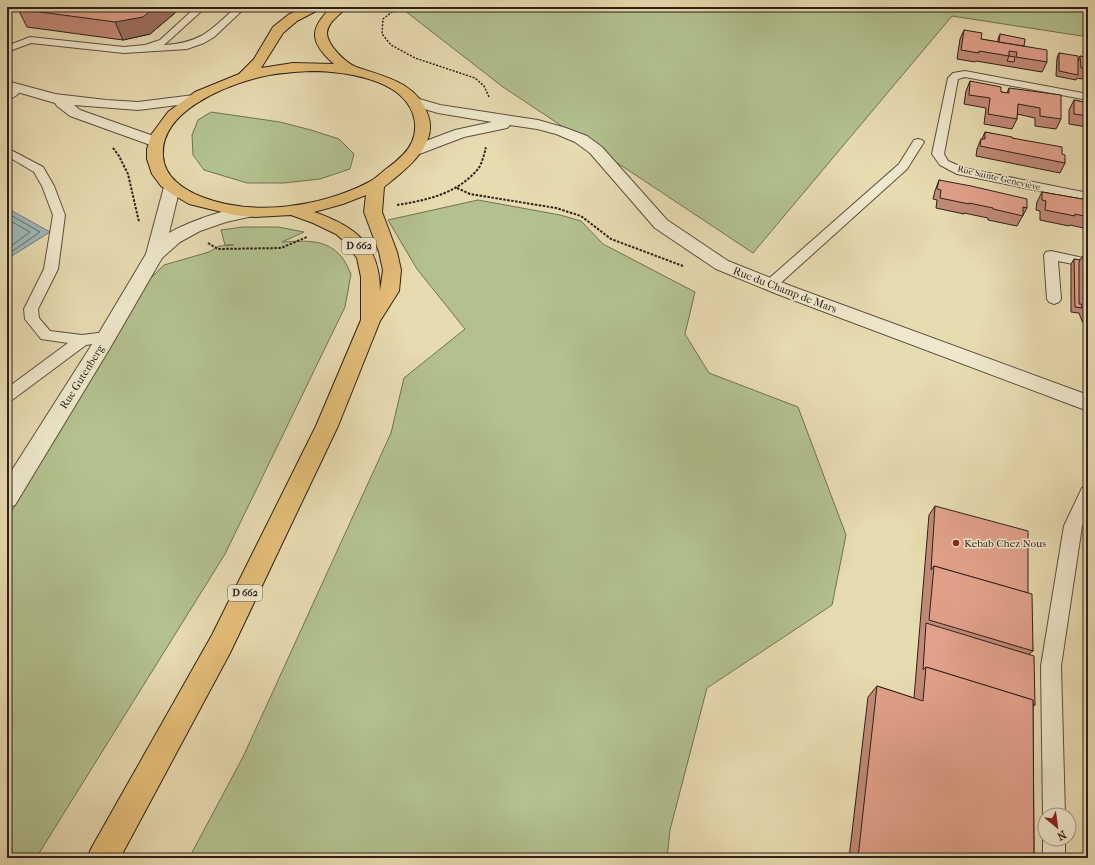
<svg xmlns="http://www.w3.org/2000/svg" width="1095" height="865" viewBox="0 0 1095 865" font-family="'IM FELL French Canon',serif">
	<style>
		.green { fill: #b2c18e; stroke: #6f7154 }
		.water { fill: #9eb8b8; stroke: #707c79 }
		.lines { fill: none; stroke-linecap: round; stroke-linejoin: round }
		.shore { stroke: #656c6a; stroke-width: 1 }
		.service-casing { stroke: #5b5040; stroke-width: 2 }
		.minor-casing { stroke: #5b5040; stroke-width: 2 }
		.primary-casing { stroke: #2c211b; stroke-width: 2 }
		.path-far1 { stroke: #2c211b; stroke-width: 1.5; stroke-dasharray: 2 1.5; stroke-linecap: butt }
		.path { stroke: #2c211b; stroke-width: 2; stroke-dasharray: 2.5 1.5; stroke-linecap: butt }
		.service { fill: #efe8cc; fill-rule: evenodd }
		.minor { fill: #efe8cc; fill-rule: evenodd }
		.primary { fill: #e4be78; fill-rule: evenodd }
		.wall { fill: #c28a77; stroke: #2c211b }
		.shaded-wall { fill: #9e7161; stroke: #2c211b }
		.building { fill: #e1a18a; stroke: #2c211b }
		.poi-dot { fill: #8f2418; stroke: #efe8cc; stroke-width: 1.5 }
		.labels { text-anchor: middle; dominant-baseline: central; stroke-width: 3; stroke-linejoin: round; paint-order: stroke }
		.far-street-label { font-size: 9px; fill: #2c211b; stroke: #efe8cc }
		.shield { fill: #efe8cc; stroke: #665d50; stroke-width: 1 }
		.shield-label { font-size: 10px; font-weight: bold; fill: #2c211b }
		.street-label { font-size: 11px; fill: #2c211b; stroke: #efe8cc }
		.poi-label { font-size: 11px; fill: #2c211b; stroke: #efe8cc; text-anchor: start }
	</style>
	<rect width="100%" height="100%" fill="#e7dbb0"/>
	<filter id="stains"><feTurbulence type="fractalNoise" baseFrequency=".005" numOctaves="4"/><feColorMatrix values="0 0 0 0 .2 0 0 0 0 .09 0 0 0 0 .02 0 0 0 .5 -.17"/></filter>
	<radialGradient id="worn" r=".72"><stop offset=".6" stop-color="#630" stop-opacity="0"/><stop offset="1" stop-color="#630" stop-opacity=".3"/></radialGradient>
	<g class="green">
		<path d="M400,7H1088V37L952,16L753,253L503,87Z"/>
		<path d="M211,112L280,122L311,130L339,139L354,154L350,169L320,179L284,183H247L204,170L193,155L192,135L198,120Z"/>
		<path d="M478,200L560,215L581,221L603,244L695,292L685,334L709,373L798,407L846,535L832,605L707,688L670,830L667,858H189L243,757L391,433L404,378L465,329L417,269L388,220Z"/>
		<path d="M243,227H278L304,232L282,242C303,241 324,238 340,255C345,260 348,268 351,274L345,307L225,554L36,858H7V519L148,281L164,265L209,252L219,246L234,245H225L221,230Z"/>
	</g>
	<path class="water" d="M7,208L50,232L7,259Z"/>
	<g class="lines">
		<g class="shore">
			<path d="M7,213L40,232L7,255"/>
			<path d="M7,219L30,232L7,249"/>
		</g>
		<defs>
			<g id="service">
				<path d="M196,7H206L164,45C201,43 211,30 236,7H246L214,37L204,43L187,49L124,53L31,43L7,52V46L30,37L124,47L145,45L160,40Z"/>
				<path d="M965,71L1088,94V100L965,77L958,79L944,154L948,161L964,168L1088,193V201L957,174L940,165L932,154L948,78L953,73Z"/>
				<path d="M18,85L22,86L23,88C20,93 13,99 7,100V92Z"/>
				<path d="M918,139L922,140L924,142L907,169L775,288L770,290L765,288L763,285L765,282L899,164L914,140Z"/>
				<path d="M7,148L43,167L54,186L65,215L58,269L38,309L39,318L50,331L82,335L106,332L111,333L113,337L111,341L86,345L12,400L7,402V388L68,343L41,339L25,319L24,309L44,269L53,215L42,186L34,172L7,156Z"/>
				<path d="M1051,251L1088,259V267L1058,261L1061,299L1059,302L1054,304L1049,302L1047,299L1044,255L1046,252Z"/>
				<path d="M1088,486V512L1082,526L1061,666L1065,815H1045V820L1043,815L1041,666L1064,526L1082,488Z"/>
				<path d="M1045,834V839H1065V858H1043V839Z"/>
			</g>
			<g id="minor">
				<path d="M7,81L55,94L106,100L138,102L194,95L199,96L201,99L199,102L194,103L138,110L74,105L80,110L162,139L164,142L162,145L156,147L70,116L57,106L55,103L7,89Z"/>
				<path d="M416,98L440,105L538,120L566,128L587,136L602,147L667,220L728,261L791,286L1088,395V411L777,294L716,269L655,228L590,153L575,142L556,134L537,129L510,125L507,128L464,137L422,153L416,155L410,153L408,150L410,147L455,130L492,122L438,113L411,105L409,102L411,99Z"/>
				<path d="M172,182L178,183L180,187L169,233C186,223 235,204 253,208L256,212L253,216L226,222L200,231L180,242L162,258L110,348L15,505L7,508V478L96,338L146,254L164,187L166,183Z"/>
			</g>
			<path id="primary" d="M303,7H319L318,10L297,21L283,33L261,68L293,63L334,64C310,43 308,29 332,7H346C340,16 328,21 327,33C327,45 346,63 356,67C385,77 417,82 428,115C439,145 405,170 384,187L382,212L397,252L401,270L399,291L380,321L338,426L230,653L120,858H87L92,847L212,635L316,426L361,320V277L357,258L345,242L336,234L313,223L291,215L255,217L234,215L189,204L172,194L161,186L152,174L147,159V149L151,135L168,112L195,92L239,74L254,59L273,27L288,15ZM310,71C342,71 401,78 413,114C416,123 416,133 412,142C407,153 396,162 386,169C381,173 375,179 369,182C321,207 253,217 202,197C184,190 164,177 163,156C160,111 225,86 260,77C276,73 293,72 310,71ZM366,195L364,212L379,252L383,270L380,291C380,245 355,226 314,212L343,204Z"/>
		</defs>
		<use href="#service" class="service-casing"/>
		<use href="#minor" class="minor-casing"/>
		<use href="#primary" class="primary-casing"/>
		<g class="path-far1">
			<path d="M398,7L383,19L382,34L391,45L415,58L475,78L484,86L489,97"/>
			<path d="M113,148L114,149"/>
			<path d="M485,149L486,147"/>
		</g>
		<g class="path">
			<path d="M113,148L119,156L128,174L139,222"/>
			<path d="M457,188L470,194L556,208L581,216L611,239L683,266"/>
			<path d="M397,205C427,200 457,194 478,169C482,164 484,154 486,148"/>
			<path d="M208,243L218,249L281,248L307,237"/>
		</g>
		<use href="#service" class="service"/>
		<use href="#minor" class="minor"/>
		<use href="#primary" class="primary"/>
	</g>
	<g class="wall">
		<path d="M182,7L150,34L123,40L27,27L18,9Z"/>
		<path d="M964,30L981,39L998,42V39L1000,34L1024,46L1047,62L1042,72L976,61L975,62L957,59L960,39Z"/>
		<path d="M1059,53L1078,61L1080,56L1088,58V80L1077,78L1076,80L1056,76L1057,58Z"/>
		<path d="M970,81L1001,92L1007,93L1009,88L1061,119L1056,129L1035,126V118L1017,114V119L1012,129L984,124L986,108L964,104L966,91Z"/>
		<path d="M1074,100L1088,103V140H1087V127L1069,124V110Z"/>
		<path d="M985,132L1012,138L1062,154L1065,163L1060,173L976,156L977,149L981,139H982Z"/>
		<path d="M939,180L1027,208L1017,226L988,220V218L964,213V214L936,208L937,200L933,199L935,191Z"/>
		<path d="M1042,192L1088,200V229L1070,225L1069,226L1040,220V211L1036,210L1037,202Z"/>
		<path d="M1088,249V330L1082,321L1079,313L1071,312V264L1074,259L1080,260Z"/>
		<path d="M935,506L1028,593L1033,651L1029,654L1035,705L1033,707L1034,858H849L868,697L877,686L914,698L929,515Z"/>
	</g>
	<path class="shaded-wall" d="M155,7H182L150,34L123,40L115,22Z"/>
	<g class="building">
		<path d="M22,7H155L143,17L115,22L18,9Z"/>
		<path d="M964,30L982,33L981,39L1047,50V62L1016,57L1017,52L1009,51V56L979,51V53L961,50Z"/>
		<path d="M1000,34L1025,39L1024,46L999,42Z"/>
		<path d="M1059,53L1078,56V75L1059,71Z"/>
		<path d="M1009,56L1015,57L1014,62L1007,61Z"/>
		<path d="M1080,56L1088,58V69L1081,68Z"/>
		<path d="M970,81L1001,87V92L1009,93V88L1061,95V119L1040,116V108L1018,104L1017,119L988,114L990,98L969,95Z"/>
		<path d="M1074,100L1088,103V116L1074,114Z"/>
		<path d="M985,132L1012,137V138L1062,147V154L1065,155V163L980,146L981,139H985Z"/>
		<path d="M939,180L971,186L1027,199V208L1023,207V216L993,209V208L969,203V204L940,198L941,190L937,189Z"/>
		<path d="M1042,192L1088,200V217L1075,214V216L1045,210L1046,201L1042,200Z"/>
		<path d="M1074,259L1080,260L1079,262V304H1081L1082,308L1075,307Z"/>
		<path d="M935,506L1028,531V593L934,566L931,570Z"/>
		<path d="M934,566L1032,594L1033,651L929,620Z"/>
		<path d="M926,623L1034,656L1035,705H1033V700L926,667L923,670Z"/>
		<path d="M926,667L1033,700L1034,858H975L963,854V858H858L877,686L923,701Z"/>
	</g>
	<circle class="poi-dot" cx="956" cy="543" r="4"/>
	<g class="labels">
		<g class="far-street-label">
			<text transform="translate(999 178) rotate(13)">Rue Sainte-Geneviève</text>
		</g>
		<g class="shield">
			<rect x="342" y="238" width="34" height="16" rx="3"/>
			<rect x="228" y="585" width="34" height="16" rx="3"/>
		</g>
		<g class="shield-label">
			<text x="359" y="246">D 662</text>
			<text x="245" y="593">D 662</text>
		</g>
		<g class="street-label">
			<text transform="translate(785 290) rotate(21)">Rue du Champ de Mars</text>
			<text transform="translate(82 377) rotate(-58)">Rue Gutenberg</text>
		</g>
		<g class="poi-label">
			<text x="964" y="543">Kebab Chez Nous</text>
		</g>
	</g>
	<rect width="1095" height="865" fill="none" stroke="#e7dbb0" stroke-width="24"/>
	<rect x="8" y="8" width="1079" height="849" fill="none" stroke="#2c211b" stroke-width="2"/>
	<rect x="12" y="12" width="1071" height="841" fill="none" stroke="#2c211b"/>
	<g transform="translate(1057 827) rotate(151)"><circle r="19" fill="#efe8cc" stroke="#a19885"/>
	<path d="M0-3L7 15L0 10L-7 15Z" fill="#8f2418"/>
	<text y="-6" font-size="11" font-weight="bold" text-anchor="middle" fill="#2c211b">N</text>
	</g>
	<rect width="100%" height="100%" filter="url(#stains)"/>
	<rect width="100%" height="100%" fill="url(#worn)"/>
</svg>
